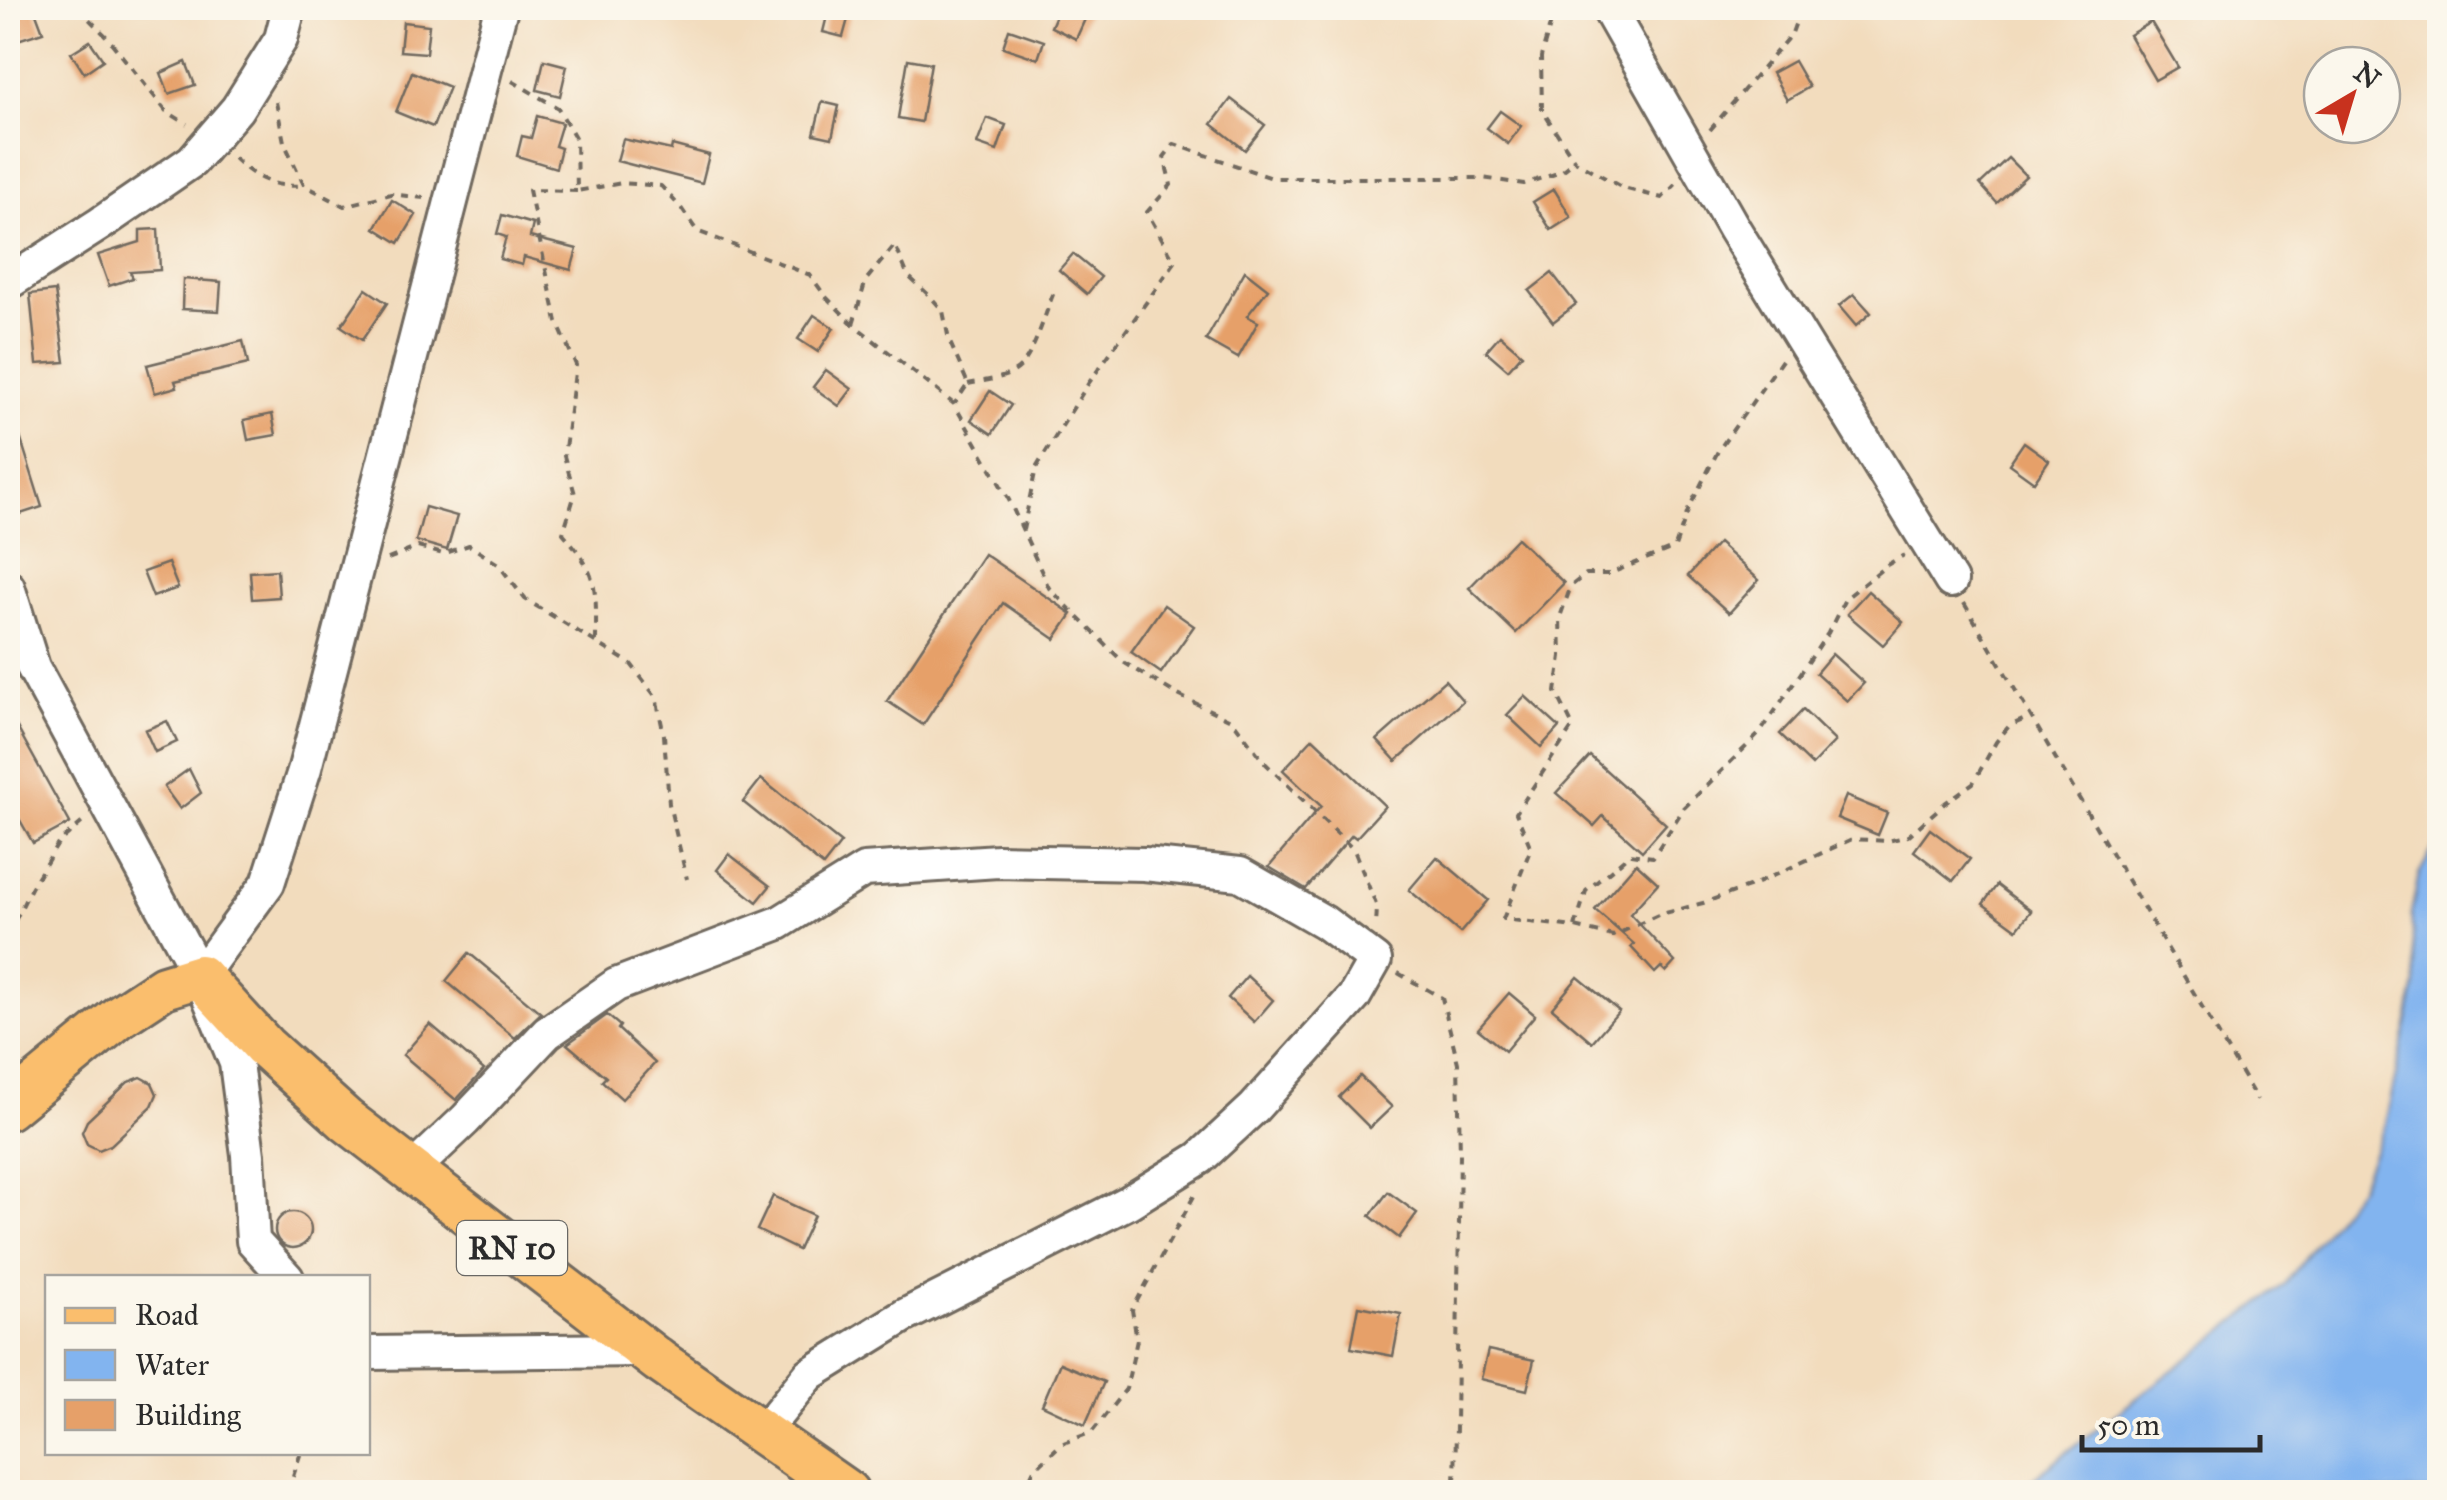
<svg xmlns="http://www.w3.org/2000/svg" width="2447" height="1500" viewBox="0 0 2447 1500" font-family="'IM FELL Great Primer',serif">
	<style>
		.water { fill: #82b4ef; stroke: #56708d; stroke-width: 2.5 }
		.building { fill: #e6a069 }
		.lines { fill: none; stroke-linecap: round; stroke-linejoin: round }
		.minor-casing { stroke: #71695e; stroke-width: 38 }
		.major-casing { stroke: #71695e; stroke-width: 48 }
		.path { stroke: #71695e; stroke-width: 4; stroke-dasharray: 8 8; stroke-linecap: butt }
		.minor { stroke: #fff; stroke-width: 32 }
		.major { stroke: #fabe6d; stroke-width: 42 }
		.labels { text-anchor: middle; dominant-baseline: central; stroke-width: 8; stroke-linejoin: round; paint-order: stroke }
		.shield { fill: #fbf7ec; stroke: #696865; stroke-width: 2.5 }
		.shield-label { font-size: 32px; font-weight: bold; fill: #2b2b2b }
	</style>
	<rect width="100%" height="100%" fill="#fbf7ec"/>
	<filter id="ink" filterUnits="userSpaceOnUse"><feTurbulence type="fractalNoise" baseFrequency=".01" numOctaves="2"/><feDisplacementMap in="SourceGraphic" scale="20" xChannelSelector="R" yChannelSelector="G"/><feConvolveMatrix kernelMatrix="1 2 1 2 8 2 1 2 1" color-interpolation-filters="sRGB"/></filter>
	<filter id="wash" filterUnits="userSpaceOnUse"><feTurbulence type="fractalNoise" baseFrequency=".0048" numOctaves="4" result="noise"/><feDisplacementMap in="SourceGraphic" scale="40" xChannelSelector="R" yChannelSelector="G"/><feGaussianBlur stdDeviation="2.25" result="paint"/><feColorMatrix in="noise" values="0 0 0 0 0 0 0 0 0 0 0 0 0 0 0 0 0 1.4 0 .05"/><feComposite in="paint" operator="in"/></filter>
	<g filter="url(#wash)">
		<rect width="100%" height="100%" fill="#f2dcbd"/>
		<path class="water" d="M2439,838V1492H2015L2285,1284L2360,1186L2385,1124L2416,985L2411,913L2419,874Z"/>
		<g id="blocks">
			<g class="building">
				<path d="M8,8H34L43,32L8,43Z"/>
				<path d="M829,8H851L843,37L823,32Z"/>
				<path d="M1059,8H1090L1076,39L1051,27Z"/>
				<path d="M403,22L429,25L426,53L400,51Z"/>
				<path d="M2151,22L2178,67L2155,80L2129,35Z"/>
				<path d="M1009,29L1044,41L1038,59L1003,47Z"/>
				<path d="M90,41L103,60L84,73L71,53Z"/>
				<path d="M908,59L931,63L921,122L898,118Z"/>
				<path d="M544,60L567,66L560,96L537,90Z"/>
				<path d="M1794,61L1809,87L1787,100L1772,73Z"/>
				<path d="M186,62L195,85L169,94L161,73Z"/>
				<path d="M412,72L449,87L433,127L396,112Z"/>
				<path d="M1231,99L1265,125L1245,150L1212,124Z"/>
				<path d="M822,102L839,106L832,138L814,134Z"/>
				<path d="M1500,111L1521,126L1508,144L1487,128Z"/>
				<path d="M537,116L562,123L555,146L561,148L556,168L517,156L522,136L531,138Z"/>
				<path d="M987,118L1006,125L997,151L977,144Z"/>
				<path d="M623,139L671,150L672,145L709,155L702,183L617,161Z"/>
				<path d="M2008,158L2026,176L1997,203L1980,184Z"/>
				<path d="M1554,189L1571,217L1551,230L1533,202Z"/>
				<path d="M392,200L416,215L399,243L375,228Z"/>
				<path d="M502,215L533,224L530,237L577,249L571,270L524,257L522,265L500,259L506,237L497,234Z"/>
				<path d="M158,229L160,270L130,272L133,278L109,286L98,255L140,242V230Z"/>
				<path d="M1073,254L1101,277L1087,294L1059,270Z"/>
				<path d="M1245,271L1268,289L1247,316L1258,322L1238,358L1206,340Z"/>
				<path d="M1552,273L1576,304L1553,322L1529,291Z"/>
				<path d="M183,279L221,282L219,311L182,309Z"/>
				<path d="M366,289L387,303L362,340L341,326Z"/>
				<path d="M55,291L65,362L37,364L30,294Z"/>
				<path d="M1854,294L1871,313L1856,326L1839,306Z"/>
				<path d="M814,315L834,328L818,352L798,339Z"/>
				<path d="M1500,335L1522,354L1508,370L1486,351Z"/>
				<path d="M243,341L248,364L175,381L177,387L155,393L147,365Z"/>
				<path d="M826,370L852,389L839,406L813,387Z"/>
				<path d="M990,391L1011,405L992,434L971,420Z"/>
				<path d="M12,411L42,507L8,518V412Z"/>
				<path d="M272,414L276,435L248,440L244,420Z"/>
				<path d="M2024,442L2049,460L2034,482L2009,464Z"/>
				<path d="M425,507L457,516L447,550L416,541Z"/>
				<path d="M1517,538L1564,583L1516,633L1469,588Z"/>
				<path d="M1718,543L1759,580L1729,613L1688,576Z"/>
				<path d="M984,554L1072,614L1055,639L1003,603L923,725L887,701Z"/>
				<path d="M168,563L178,588L153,597L143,572Z"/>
				<path d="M277,570L279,597L252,599L250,572Z"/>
				<path d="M1868,591L1903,622L1883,645L1847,614Z"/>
				<path d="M1164,605L1194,626L1161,673L1131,652Z"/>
				<path d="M1832,654L1864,683L1847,701L1816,673Z"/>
				<path d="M1445,680L1463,701L1396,761L1377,740Z"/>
				<path d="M1525,696L1559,727L1541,747L1507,715Z"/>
				<path d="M1803,710L1835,741L1812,765L1780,734Z"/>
				<path d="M8,711L70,823L33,843L8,799Z"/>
				<path d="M167,721L177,742L155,752L145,730Z"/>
				<path d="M1313,738L1385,806L1356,838L1352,835L1306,889L1269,867L1321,806L1283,770Z"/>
				<path d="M1590,756L1666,824L1642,851L1603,816L1594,826L1556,793Z"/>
				<path d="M189,769L201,793L180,809L164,787Z"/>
				<path d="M761,779L841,843L823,866L743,802Z"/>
				<path d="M1846,796L1887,813L1878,835L1837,818Z"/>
				<path d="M1930,829L1970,859L1953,881L1914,851Z"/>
				<path d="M729,854L770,886L757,902L717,870Z"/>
				<path d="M1437,857L1488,900L1460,933L1409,890Z"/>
				<path d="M1636,863L1658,883L1630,914L1675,962L1666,972L1661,967L1655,973L1631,947L1634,944L1595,910Z"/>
				<path d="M1997,885L2031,911L2017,929L1983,904Z"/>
				<path d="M469,953L541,1013L515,1038L446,981Z"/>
				<path d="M1247,976L1273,1000L1254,1022L1228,998Z"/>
				<path d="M1578,977L1619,1011L1592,1042L1552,1008Z"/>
				<path d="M1509,993L1535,1015L1505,1051L1478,1029Z"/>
				<path d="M607,1015L620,1026L618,1029L655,1063L622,1099L602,1081L606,1077L567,1044Z"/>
				<path d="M430,1024L484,1070L456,1100L403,1055Z"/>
				<path d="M1360,1076L1392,1107L1370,1128L1339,1097Z"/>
				<path d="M141,1077L152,1083L157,1094L152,1106L111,1145L99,1150L87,1144L82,1132L87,1121L128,1082Z"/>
				<path d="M1388,1192L1417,1213L1399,1238L1370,1216Z"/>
				<path d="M773,1196L814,1215L798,1250L757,1230Z"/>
				<circle cx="293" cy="1230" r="18"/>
				<path d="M1359,1306L1401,1314L1393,1356L1351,1348Z"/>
				<path d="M1488,1350L1534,1360L1527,1390L1481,1379Z"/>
				<path d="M1060,1363L1104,1382L1085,1425L1042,1405Z"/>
			</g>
		</g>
	</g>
	<g filter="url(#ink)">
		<use href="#blocks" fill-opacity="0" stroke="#71695e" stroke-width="2.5"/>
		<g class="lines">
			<defs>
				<g id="minor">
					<path d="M1608,8L1734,229L1951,581"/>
					<path d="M8,283L100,224L192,161L237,109L281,39L289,8"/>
					<path d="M8,587L33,667L200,976L236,1063L248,1155L253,1241L287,1278"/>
					<path d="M200,976L268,883L305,768L501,8"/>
					<path d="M411,1171L465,1120L547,1033L616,985L779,923L864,870L998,861L1144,864L1240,874L1324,922L1375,960L1354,997L1254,1108L1200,1158L1129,1202L904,1316L810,1374L762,1433"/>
					<path d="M368,1353L646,1350"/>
				</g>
				<path id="major" d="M8,1108L120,1016L164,987L200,976L264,1046L346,1120L659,1361L847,1492"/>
			</defs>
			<use href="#minor" class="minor-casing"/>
			<use href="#major" class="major-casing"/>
			<g class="path">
				<path d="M78,8L106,36L166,111L187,124"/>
				<path d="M1555,8L1541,57L1542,110L1575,161L1623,188L1662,198L1677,183"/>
				<path d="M512,81L558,108L576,139L577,191L622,183L661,186L681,208L697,231L810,275L826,297L853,324L954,404L1009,500L1049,588L1123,662L1178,695L1233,721L1264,762L1354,850L1377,907L1376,927"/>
				<path d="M276,102L284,142L304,185L344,206L391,194L424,198"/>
				<path d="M1710,130L1792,33L1801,8"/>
				<path d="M234,158C254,178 276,189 304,185"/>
				<path d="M577,191L529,190L557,322L576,365L564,456L575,494L563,533C599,575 596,588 596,641"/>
				<path d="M853,324L866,280L895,245L908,276L930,296L943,311L949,340L968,384L955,403"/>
				<path d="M1782,360L1718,451L1689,508L1675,547L1609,574H1586L1571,586L1560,617L1561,656L1556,692L1573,726L1516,813L1531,848L1503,919L1575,927L1613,936L1658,915L1703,903L1751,886L1852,839L1888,841L1908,836L1945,803L1973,783L1996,742L2009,726L2030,717"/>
				<path d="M968,384C985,380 1009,379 1021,366C1035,351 1046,311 1054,292"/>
				<path d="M1023,530L1036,468L1088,384L1175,262L1147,212L1171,185L1164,157L1174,144L1272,178H1482L1524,184L1561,172L1575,161"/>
				<path d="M388,559L418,547L443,554L469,545L498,564L525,599L631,664L656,697L664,735L669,804L687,879"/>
				<path d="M1964,603L2257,1100"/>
				<path d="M1575,927L1586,891L1630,854L1653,857L1684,808L1760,733L1828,633L1845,599L1887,565L1904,555"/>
				<path d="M8,935L31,888L59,842L85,820"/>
				<path d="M1398,973L1442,998L1458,1063L1460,1154L1455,1492"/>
				<path d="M288,1492L301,1452"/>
				<path d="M1024,1492L1033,1471L1061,1444L1092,1432L1126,1389L1137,1340L1132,1310L1194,1196"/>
			</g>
			<use href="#minor" class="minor"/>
			<use href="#major" class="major"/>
		</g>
	</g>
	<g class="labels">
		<rect class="shield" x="457" y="1221" width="110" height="54" rx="8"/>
		<g class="shield-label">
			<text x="512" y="1248">RN 10</text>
		</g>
	</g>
	<rect width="2447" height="1500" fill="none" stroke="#fbf7ec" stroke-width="40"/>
	<rect x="45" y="1275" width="325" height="180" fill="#fbf7ec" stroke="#a8a59f" stroke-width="2.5"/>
	<rect x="65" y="1308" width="50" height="15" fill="#fabe6d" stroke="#a8a59f" stroke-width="2.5"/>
	<text x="135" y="1325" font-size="30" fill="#2b2b2b">Road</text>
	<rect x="65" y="1350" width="50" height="30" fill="#82b4ef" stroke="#a8a59f" stroke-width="2.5"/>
	<text x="135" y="1375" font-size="30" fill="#2b2b2b">Water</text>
	<rect x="65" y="1400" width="50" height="30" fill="#e6a069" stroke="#a8a59f" stroke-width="2.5"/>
	<text x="135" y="1425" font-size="30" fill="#2b2b2b">Building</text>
	<g transform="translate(2352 95) rotate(38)"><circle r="48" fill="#fbf7ec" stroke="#a8a59f" stroke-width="2.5"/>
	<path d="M0-8L18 38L0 25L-18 38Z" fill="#c8321e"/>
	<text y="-15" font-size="28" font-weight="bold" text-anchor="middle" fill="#2b2b2b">N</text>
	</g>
	<path d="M2082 1435v15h178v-15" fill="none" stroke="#2b2b2b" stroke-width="5"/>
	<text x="2097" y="1435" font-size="30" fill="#2b2b2b" stroke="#fbf7ec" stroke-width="8" paint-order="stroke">50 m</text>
</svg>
